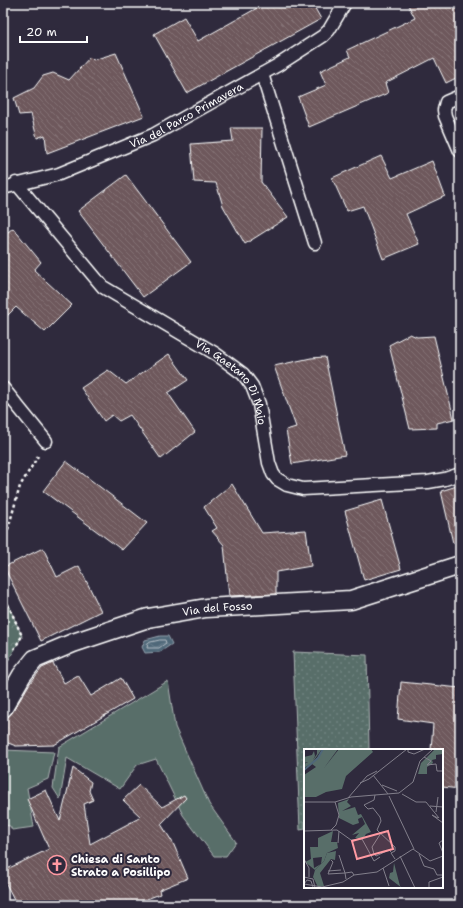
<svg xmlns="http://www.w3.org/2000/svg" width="463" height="908" viewBox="0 0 463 908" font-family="'Shantell Sans',sans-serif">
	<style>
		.grass { fill: #586e69; stroke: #acb6b4 }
		.forest { fill: url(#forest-crowns); stroke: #acb6b4 }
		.garden { fill: url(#garden-dots); stroke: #acb6b4 }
		.water { fill: url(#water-waves); stroke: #95a4af }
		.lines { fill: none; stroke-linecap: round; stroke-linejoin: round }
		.shore { stroke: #b9c2c9; stroke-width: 1 }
		.building { fill: url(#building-back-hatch); stroke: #fff }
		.service-casing { stroke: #fff; stroke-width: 15 }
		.pedestrian-casing { stroke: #fff; stroke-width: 21 }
		.path { stroke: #fff; stroke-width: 2.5; stroke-dasharray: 3 3; stroke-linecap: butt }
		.service { stroke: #2f2a3d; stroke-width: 12 }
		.pedestrian { stroke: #2f2a3d; stroke-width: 18 }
		.labels { text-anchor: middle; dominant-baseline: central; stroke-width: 4; stroke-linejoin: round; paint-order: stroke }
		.street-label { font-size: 11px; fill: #fff; stroke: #2f2a3d }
		.poi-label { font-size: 11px; font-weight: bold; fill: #fff; stroke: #2f2a3d; text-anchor: start }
		.inset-river { fill: none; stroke: #4f6779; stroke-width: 2 }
		.inset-road { fill: none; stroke: #827f8b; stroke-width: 1 }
		.view { fill: #ff9aa2; fill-opacity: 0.15; stroke: #ff9aa2; stroke-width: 2 }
		.inset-edge { fill: none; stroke: #fff; stroke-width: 2 }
	</style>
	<defs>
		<pattern id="forest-crowns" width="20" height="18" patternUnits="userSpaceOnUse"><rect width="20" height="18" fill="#586e69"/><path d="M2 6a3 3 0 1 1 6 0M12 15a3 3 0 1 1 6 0" fill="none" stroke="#718480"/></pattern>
		<pattern id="garden-dots" width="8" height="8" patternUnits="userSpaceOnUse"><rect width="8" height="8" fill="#586e69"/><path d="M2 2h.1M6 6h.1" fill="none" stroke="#718480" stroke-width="1.8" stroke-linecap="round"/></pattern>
		<pattern id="water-waves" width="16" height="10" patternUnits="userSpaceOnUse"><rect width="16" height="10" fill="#4f6779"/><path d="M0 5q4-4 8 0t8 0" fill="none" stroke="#697e8d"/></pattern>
		<pattern id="building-back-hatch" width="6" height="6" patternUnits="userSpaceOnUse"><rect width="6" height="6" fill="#6e595c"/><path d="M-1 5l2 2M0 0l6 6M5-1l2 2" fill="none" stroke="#847274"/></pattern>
	</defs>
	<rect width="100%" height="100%" fill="#2f2a3d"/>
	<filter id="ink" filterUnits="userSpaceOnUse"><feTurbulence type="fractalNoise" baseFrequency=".025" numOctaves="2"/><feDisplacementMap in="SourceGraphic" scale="8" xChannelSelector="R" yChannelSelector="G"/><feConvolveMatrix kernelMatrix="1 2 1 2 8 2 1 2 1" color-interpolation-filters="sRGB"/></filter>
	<g filter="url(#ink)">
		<g class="grass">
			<path d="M168,681L175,727L209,804L236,842L226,856H214L183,815L156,759L137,765L120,789L67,758L60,799L53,788L59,747Z"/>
			<path d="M3,750L54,752L48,779L27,788L34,827L12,830L10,826L3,825Z"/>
		</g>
		<path class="forest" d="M3,593L22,636L3,670Z"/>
		<path class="garden" d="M293,652L367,655L369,750H305V829L300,830Z"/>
		<path class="water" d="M160,636H168L172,644L160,652L145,653L142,647L145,640Z"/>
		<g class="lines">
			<path class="shore" d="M160,640H165L166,643L159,648H147L148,643Z"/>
		</g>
		<g class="building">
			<path d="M266,3H312L321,19L187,93L154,34L184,17L198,41Z"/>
			<path d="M407,3H460V76L446,83L434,58L385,83L388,93L309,127L298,97L326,85L320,71L350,57L347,50L415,18Z"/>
			<path d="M116,53L144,116L47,153L45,135L37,138L31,114L19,115L14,98L34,88L43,76L53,73L69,80L90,57L93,60Z"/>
			<path d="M231,128H262L261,182L288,217L245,244L223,206L216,183L194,182L191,144L233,141Z"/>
			<path d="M381,156L392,178L432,161L445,196L406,214L419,244L383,259L363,206L347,211L332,178Z"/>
			<path d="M126,175L191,262L143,297L78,211Z"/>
			<path d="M13,228L41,262L34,270L72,305L45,332L16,307L3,320V236Z"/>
			<path d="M410,334L417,337L434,336L454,419L437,423V428L410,429L389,345Z"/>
			<path d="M169,354L188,380L168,393L195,432L161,459L130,415L119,421L112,415L104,421L81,388L108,370L126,384Z"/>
			<path d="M325,357L345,455L292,464L286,430L296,427L274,366L311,358Z"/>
			<path d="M66,461L147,523L122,550L43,491Z"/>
			<path d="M232,484L262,533L306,530L311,566L276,572V594L229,596L224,545L212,531L217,528L204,507Z"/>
			<path d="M460,485V542L453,543L441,491Z"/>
			<path d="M382,500L401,569L364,580L345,511Z"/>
			<path d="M43,548L57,577L79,566L101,611L41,641L4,567Z"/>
			<path d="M53,663L64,683L78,675L91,696L121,678L133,699L54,745L16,746L3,741V725L6,718L12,713L30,683L42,668Z"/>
			<path d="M401,682L460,688V789L442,787V750H431L433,724L398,719Z"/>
			<path d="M73,768L91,782L89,791L93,800L84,804L90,844L141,817L123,800L139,785L162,807L184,795L186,798L161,824L173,843L188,878L159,890L160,894L131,905H17L3,878V871L49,849L27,799L46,790L60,821Z"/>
		</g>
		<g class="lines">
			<defs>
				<g id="service">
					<path d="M262,74L315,243"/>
					<path d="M460,96L446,102L444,110L445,116L460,151"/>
					<path id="s1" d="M16,183L103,287L216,354L243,374L252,386L259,404L269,463L273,474L277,479L287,485L303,489L428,482L445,479L460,474"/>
					<path id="s2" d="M3,188L59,174L153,135L278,65L323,36L329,30L345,3"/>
					<path d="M3,388L46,441"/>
				</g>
				<g id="pedestrian">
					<path id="s3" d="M3,708L22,675L35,659L73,643L148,618L206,608L351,600L460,565"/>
				</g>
			</defs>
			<use href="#service" class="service-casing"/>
			<use href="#pedestrian" class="pedestrian-casing"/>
			<g class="path">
				<path d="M3,547L20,486L38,456"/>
				<path d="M3,593L22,636L13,651"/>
			</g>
			<use href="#service" class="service"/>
			<use href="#pedestrian" class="pedestrian"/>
		</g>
	</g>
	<defs>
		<symbol id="church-ring" viewBox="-11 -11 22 22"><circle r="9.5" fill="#2f2a3d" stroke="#ff9aa2" stroke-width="1.5"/><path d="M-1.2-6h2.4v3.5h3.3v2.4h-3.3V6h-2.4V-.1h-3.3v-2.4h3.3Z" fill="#ff9aa2"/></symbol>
	</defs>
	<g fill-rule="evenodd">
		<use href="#church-ring" x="46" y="854" width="22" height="22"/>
	</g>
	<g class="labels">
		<g class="street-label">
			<text stroke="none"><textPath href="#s2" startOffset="198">Via del Parco Primavera</textPath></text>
			<text stroke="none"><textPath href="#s1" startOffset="300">Via Gaetano Di Maio</textPath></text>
			<text stroke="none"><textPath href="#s3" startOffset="249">Via del Fosso</textPath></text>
		</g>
		<g class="poi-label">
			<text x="71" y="859">Chiesa di Santo<tspan x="71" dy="13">Strato a Posillipo</tspan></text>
		</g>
	</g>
	<g transform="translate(304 749)">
		<rect width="139" height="139" fill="#2f2a3d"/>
		<path d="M12,0L11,7L9,11L13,5V0H18L8,14L0,19V15L4,13L0,14V8L8,6L10,2L11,7ZM20,0H34L20,19L35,0H67L69,3L42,27L38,40L22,43L12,48H0V26L12,18L8,15ZM29,82L27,93H33L34,99L23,104L20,112L11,121L1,113L7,110L6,98H14V89ZM18,108L17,115L10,119L9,109ZM90,114L96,137L98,139L85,129L86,124L89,123Z" fill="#586e69" fill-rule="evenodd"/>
		<path d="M131,0H139V5L132,6V10L128,11L129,14L123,18V25H114L117,14ZM45,50L43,53L47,57L38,62L51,58L54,66L57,65L67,83L62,85L59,90L51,89L55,84L48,86L61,75L58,68L54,70L55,74L49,76L35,69L34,54ZM32,102L31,111L27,110L16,124L20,137L14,138L9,128L11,121L20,112L23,104Z" fill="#586e69"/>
		<path class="inset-river" d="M0,21L14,9L19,0"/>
		<path class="inset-road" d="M104,1V3L110,5L121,0M120,8L127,12L123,16L132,15L133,22H139M69,26L84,45M56,34L65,30L103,0M78,36L93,42M98,45L112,53H122L135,69M71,46L70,51L60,56L64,60L69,59L76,68L77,72L73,81L91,98V102L87,104L91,110M85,47L110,100M44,49L63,27L73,22M0,53H31L47,48L95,44L109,33L116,12L129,0M126,57L139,58M132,63L134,48M134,69L128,66L139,74M27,81L32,76L35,66L31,53M0,82L33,81L47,91M77,84L68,98L70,105L72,107L85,101L87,103M47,91L58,90L70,112L76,108M139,91L135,94L139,104M34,94L35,82M115,105L120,117L130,120L133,126H139M35,106L41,124L48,123L50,126M96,107L111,139M0,110L5,119V128M27,111L29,113L24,125L41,124L42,130M79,119L85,137M24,122L37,121M0,128L9,130L11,139M0,135L18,138L39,133L50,126L73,123L109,100L126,112L139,107M0,135L3,131L7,132L9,138M125,139V133L139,128"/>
		<path class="view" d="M84,82L89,100L53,110L48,92Z"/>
		<rect width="139" height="139" class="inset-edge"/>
	</g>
	<rect width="463" height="908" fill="none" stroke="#2f2a3d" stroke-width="16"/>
	<rect x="8" y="8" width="447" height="892" fill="none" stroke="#fff" stroke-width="1.5" filter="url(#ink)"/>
	<path d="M20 36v6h67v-6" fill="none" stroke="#ffffff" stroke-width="2"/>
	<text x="26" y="36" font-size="12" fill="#ffffff" stroke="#2f2a3d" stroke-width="3" paint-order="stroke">20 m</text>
</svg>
